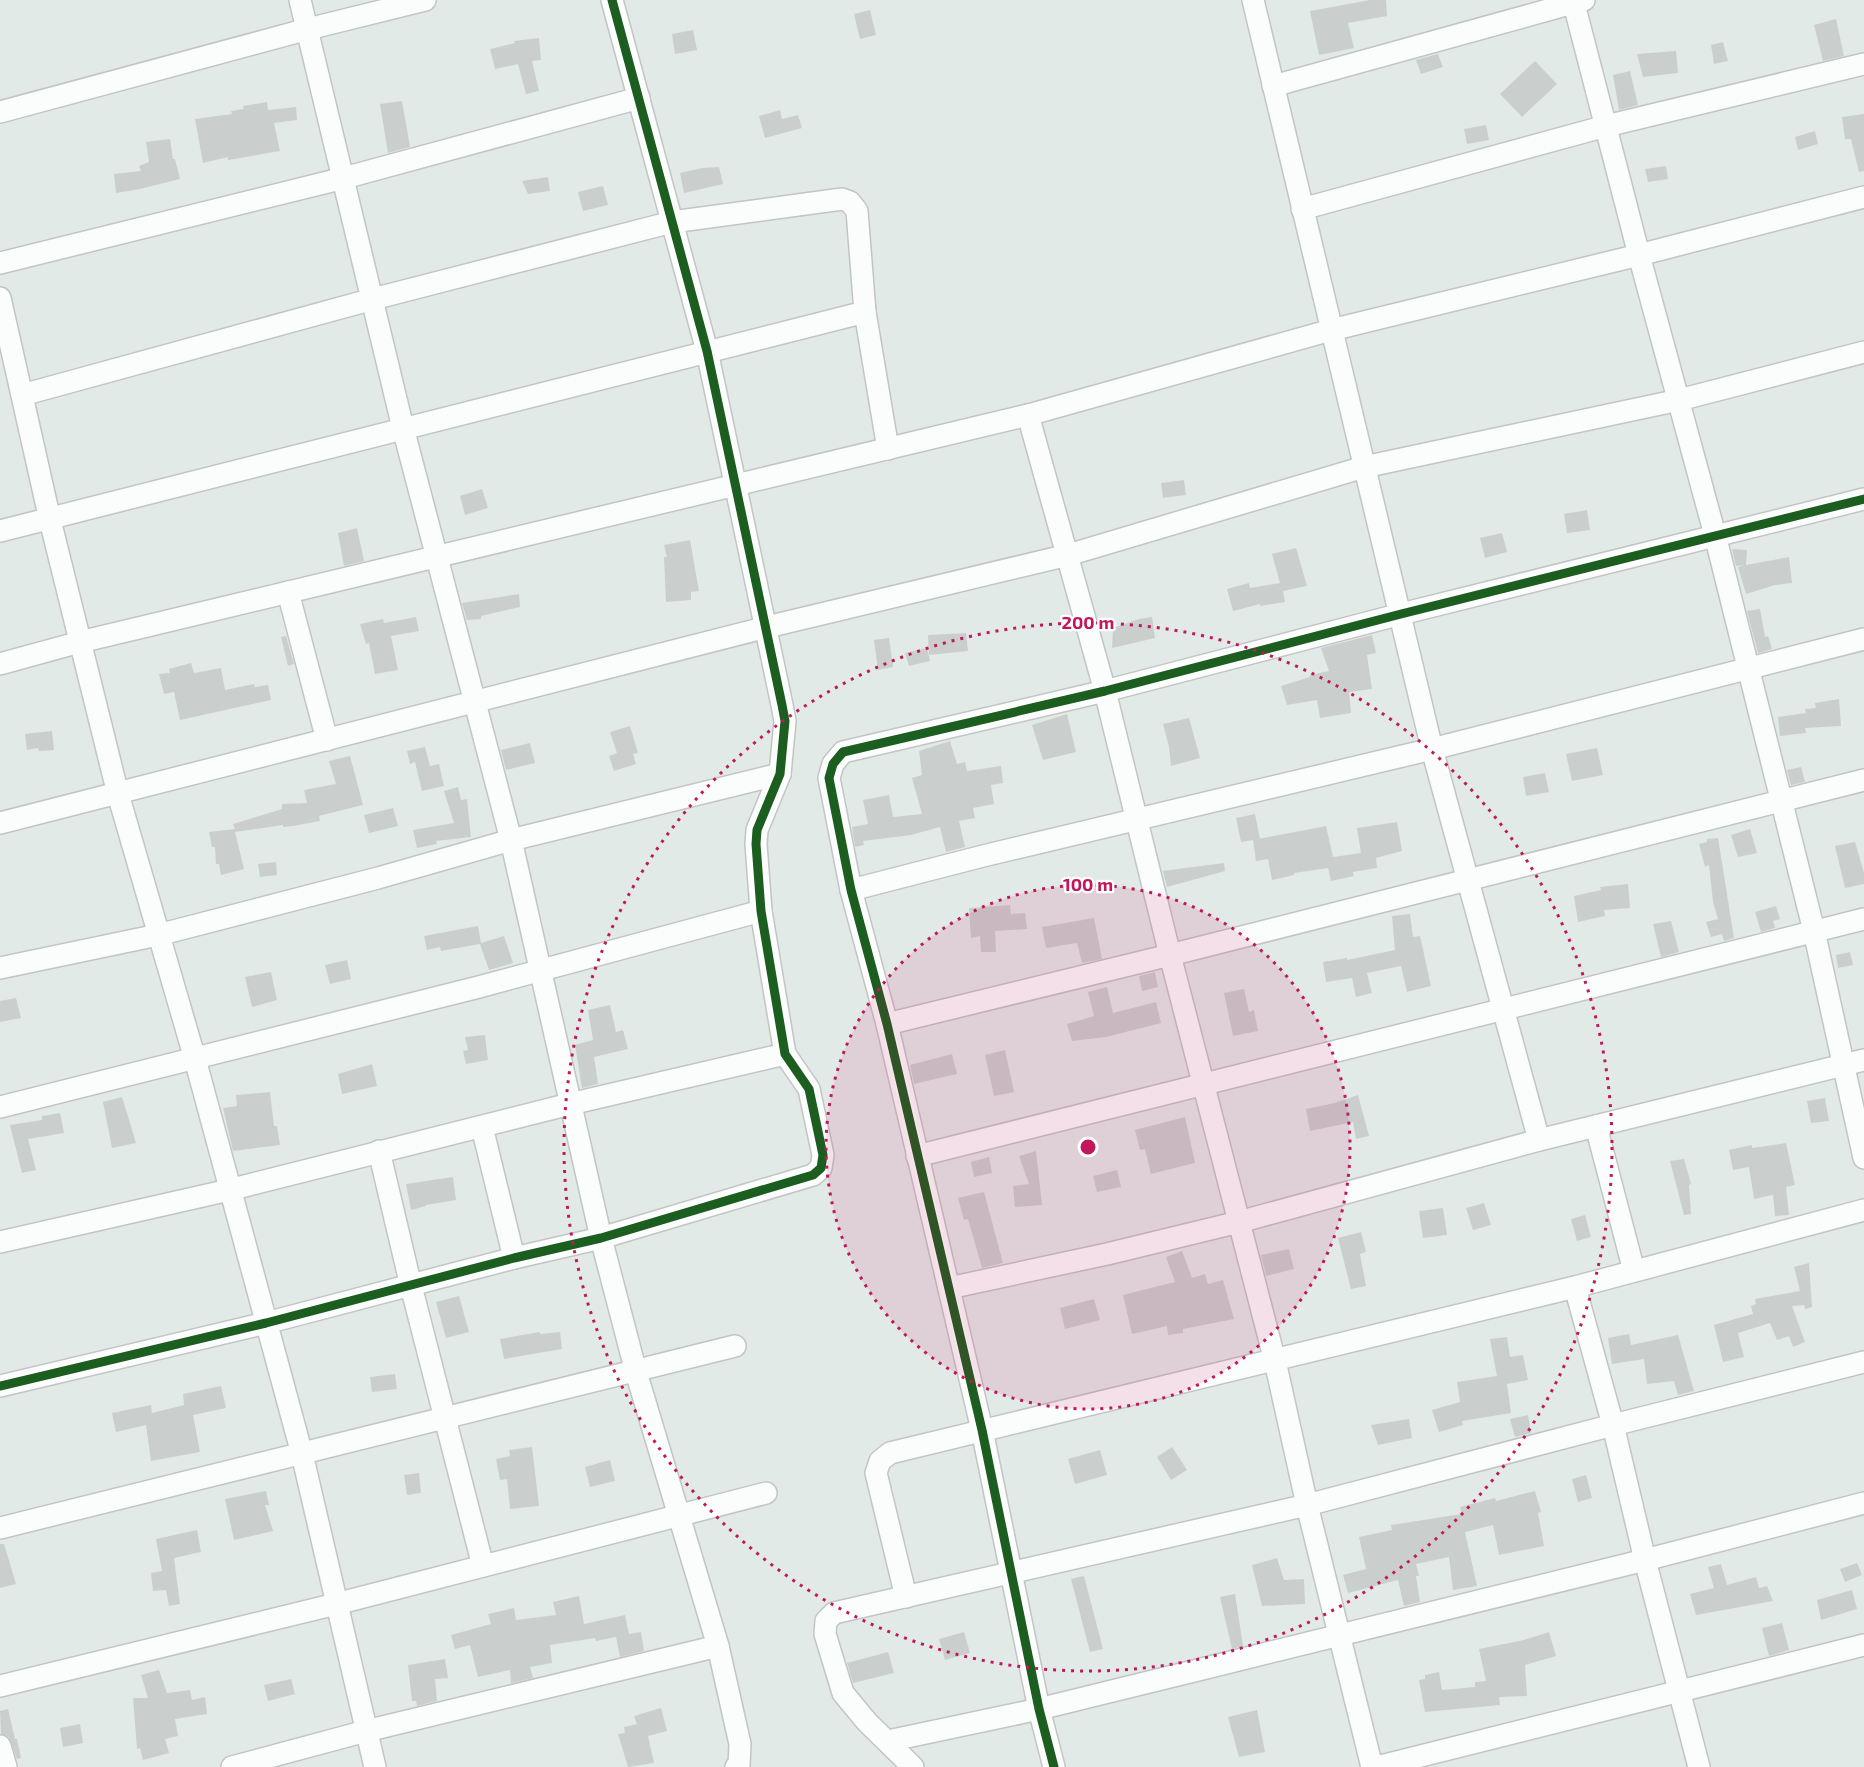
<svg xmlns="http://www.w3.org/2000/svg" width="1864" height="1767" viewBox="0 0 1864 1767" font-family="'Exo 2',sans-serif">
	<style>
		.building { fill: #cacfce }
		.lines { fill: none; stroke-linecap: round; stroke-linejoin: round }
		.minor-casing { stroke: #c3c4c4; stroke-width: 24 }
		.minor { stroke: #fbfcfc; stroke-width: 21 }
		.cycleway-casing { stroke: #fff; stroke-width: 13 }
		.cycleway { stroke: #1b5e20; stroke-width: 9 }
		.ring { fill: none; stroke: #c2185b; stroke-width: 3; stroke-dasharray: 3 6 }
		.centre { fill: #c2185b; stroke: #fff; stroke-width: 3 }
		.ring-label { font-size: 18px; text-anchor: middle; font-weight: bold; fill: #c2185b; stroke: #fff; stroke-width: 4.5; stroke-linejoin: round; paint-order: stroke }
	</style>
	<rect width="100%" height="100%" fill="#e2eae8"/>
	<g class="building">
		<path d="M1370,0H1386L1387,16L1348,23L1354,48L1319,55L1310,11Z"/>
		<path d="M870,10L876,35L860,39L854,14Z"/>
		<path d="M1836,19L1844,56L1823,61L1814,25Z"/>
		<path d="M693,30L697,50L675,54L672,34Z"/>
		<path d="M539,38L541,60L532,61L539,91L526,94L518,64L495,69L490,49L515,43L514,41Z"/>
		<path d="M1723,42L1728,61L1714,64L1711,45Z"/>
		<path d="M1676,51L1678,73L1643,77L1637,54Z"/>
		<path d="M1438,54L1443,67L1421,74L1416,60Z"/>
		<path d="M1535,61L1557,84L1522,117L1500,94Z"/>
		<path d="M1630,71L1638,105L1619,110L1613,75Z"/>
		<path d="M402,101L410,147L388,153L380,104Z"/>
		<path d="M267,102L268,110L296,107L297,120L274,123L280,151L228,160V157L203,163L195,119L232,114L231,111L244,109L243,106Z"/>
		<path d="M780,110L782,119L798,115L802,128L765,138L759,116Z"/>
		<path d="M1864,114V171L1859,172L1851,139H1845L1842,117Z"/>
		<path d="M1486,125L1489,140L1467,144L1464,129Z"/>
		<path d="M1815,131L1818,144L1798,150L1795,137Z"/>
		<path d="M170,139L173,159H175L180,179L140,189L116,193L114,174L141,171L139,166L149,162L146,142Z"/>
		<path d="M1666,166L1668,179L1648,182L1645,169Z"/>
		<path d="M719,167L723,184L684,193L680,173L702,168Z"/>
		<path d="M548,177L550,191L528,194L522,181Z"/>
		<path d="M603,186L608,205L583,211L578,192Z"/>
		<path d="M1184,480L1186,495L1163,498L1161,483Z"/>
		<path d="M482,489L488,508L465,515L460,496Z"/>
		<path d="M1587,510L1590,530L1567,533L1564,514Z"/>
		<path d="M357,528L364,561L344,566L338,533Z"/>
		<path d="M1502,533L1507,552L1485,558L1480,538Z"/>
		<path d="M690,540L699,591L691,592V600L666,602L664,557H667L664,545Z"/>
		<path d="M1296,548L1307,586L1283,591L1285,602L1260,606V604L1233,611L1227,589L1249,583L1250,588L1280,583L1272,554Z"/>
		<path d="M1732,549L1747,550L1746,565L1789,557L1792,583L1775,585L1746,594L1738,567L1744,565L1736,566Z"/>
		<path d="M519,594L520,607L481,616V619L467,620L462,603Z"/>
		<path d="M1760,609L1765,637L1768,636L1772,649L1758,653L1747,611Z"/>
		<path d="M416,617L419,631L391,636L398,670L375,674L369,643L366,644L360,624L383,619L384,623Z"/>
		<path d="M1152,617L1155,638L1112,648L1113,628L1139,619Z"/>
		<path d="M966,633L968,651L929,655L928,635Z"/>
		<path d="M1372,635L1376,653L1367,655L1372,689L1349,692L1351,713L1320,718L1317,700L1287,705L1281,686L1310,677V675L1329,671L1321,648Z"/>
		<path d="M286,636L294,664L288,666L281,637Z"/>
		<path d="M889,638L893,667L878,670L874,640Z"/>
		<path d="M927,648L930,661L909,666L905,653Z"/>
		<path d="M191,663L194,673L221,668L225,690L254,684L255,687L268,685L271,700L180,720L174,692L164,694L159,674L170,673L169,669Z"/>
		<path d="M1839,699L1841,726L1805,728L1806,733L1780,736L1778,717L1806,713L1805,709L1816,708L1815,703Z"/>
		<path d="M1067,714L1076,752L1043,760L1032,725Z"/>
		<path d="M1189,718L1200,758L1171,766L1169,747L1163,724Z"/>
		<path d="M630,726L638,753L633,754L636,764L614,771L609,756L617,753L610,732Z"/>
		<path d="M52,731L54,750L39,751L38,748L27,750L25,734Z"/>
		<path d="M950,741L957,764L965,762L967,771L1001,766L1003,783L991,785L994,804L973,808L975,818L959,821L965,847L946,852L940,827L911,835L863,841L864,845L855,847L852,827L868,824L863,800L889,795L893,817L922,814L912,778L922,775L919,751Z"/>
		<path d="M530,743L535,763L506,770L501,750Z"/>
		<path d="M425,747L430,766L439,764L444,786L422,791L415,762L410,764L407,751Z"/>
		<path d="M1597,748L1603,775L1572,781L1566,754Z"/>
		<path d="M350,756L363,805L319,816L320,821L293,826L283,827V825L235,832L244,869L221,875L219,864H216L215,847H212L209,832L235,829L233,824L282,809V804L307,803L304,790L336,784L329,761Z"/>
		<path d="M1801,767L1805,782L1791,785L1787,770Z"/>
		<path d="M1545,773L1549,792L1526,796L1523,777Z"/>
		<path d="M458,787L461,800L467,799L471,837L436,841L437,844L417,848L413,830L454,823L444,791Z"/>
		<path d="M393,808L398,826L369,833L364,815Z"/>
		<path d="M1255,814L1260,839L1241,842L1236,818Z"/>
		<path d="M1397,822L1402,851L1376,858L1377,868L1353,872L1354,876L1331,881L1328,868L1294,873V875L1272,880L1268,859L1256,861L1253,840L1326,826L1333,857L1361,853L1357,828Z"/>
		<path d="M1750,829L1757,853L1738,857L1731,835Z"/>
		<path d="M1718,838L1734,938L1724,941L1722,934L1711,937L1706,922L1718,919L1713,902L1709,865L1705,867L1699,844L1707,842V839Z"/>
		<path d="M1855,842L1864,873V884L1845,888L1835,846Z"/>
		<path d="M276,862L277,875L260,877L258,864Z"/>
		<path d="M1224,863L1225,871L1167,887L1163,871Z"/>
		<path d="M1628,884L1630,908L1604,910L1605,916L1578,922L1574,896L1601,890L1600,887Z"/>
		<path d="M1010,905L1011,914L1025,913L1027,929L995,931L996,952H981L980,936L971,938L969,908Z"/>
		<path d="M1776,906L1780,919L1773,921L1775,928L1761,932L1755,912Z"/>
		<path d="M1410,914L1413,937L1420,936L1431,986L1407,992L1401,966L1367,973L1372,993L1356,997L1352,978L1326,982L1323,962L1347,958V960L1395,950L1392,916Z"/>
		<path d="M1094,918L1102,959L1082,963L1077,943L1046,948L1042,927Z"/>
		<path d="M1671,921L1679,952L1661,957L1653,924Z"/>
		<path d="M478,926L481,943L504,936L513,963L489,970L480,944L441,951L440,947L427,950L424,936Z"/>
		<path d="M1850,952L1853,965L1838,968L1836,955Z"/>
		<path d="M347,960L351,979L330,984L325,965Z"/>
		<path d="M271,972L277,1000L252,1007L245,977Z"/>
		<path d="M1155,972L1158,987L1142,991L1139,976Z"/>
		<path d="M1107,987L1113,1013L1156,1002L1161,1023L1106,1037L1072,1041L1067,1024L1094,1016L1088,992Z"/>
		<path d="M1244,989L1249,1012L1254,1010L1258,1031L1233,1036L1224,993Z"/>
		<path d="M16,998L21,1018L0,1022V1001Z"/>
		<path d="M610,1005L616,1032L623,1030L628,1049L594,1057L598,1084L582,1088L575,1045L593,1040L588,1010Z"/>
		<path d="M485,1035L488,1060L466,1064L463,1051L468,1050L465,1037Z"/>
		<path d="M1005,1050L1014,1092L994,1096L985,1055Z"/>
		<path d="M952,1054L957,1074L914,1084L910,1065Z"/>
		<path d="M372,1064L377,1086L342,1094L338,1074Z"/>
		<path d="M270,1092L274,1126H277L280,1145L233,1151L223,1108L237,1106L236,1095Z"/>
		<path d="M1358,1095L1369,1136L1356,1139L1353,1122L1310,1131L1306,1109L1335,1103Z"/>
		<path d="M122,1097L136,1143L112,1148L103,1102Z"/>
		<path d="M1825,1098L1829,1121L1811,1123L1807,1101Z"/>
		<path d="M60,1113L64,1133L28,1139L36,1170L22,1173L10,1125L42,1120V1116Z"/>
		<path d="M1185,1117L1195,1163L1151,1174L1145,1149L1140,1150L1135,1130Z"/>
		<path d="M1786,1143L1795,1185L1786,1187L1789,1215L1775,1216L1773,1195L1754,1199L1749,1167L1733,1170L1729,1150L1752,1145V1148Z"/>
		<path d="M1036,1151L1042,1205L1015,1207L1013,1186L1029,1184L1019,1156Z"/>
		<path d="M989,1157L992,1173L974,1177L971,1162Z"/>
		<path d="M1684,1159L1691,1184L1689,1185L1691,1214L1684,1215L1670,1161Z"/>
		<path d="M1117,1170L1121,1187L1097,1192L1093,1176Z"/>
		<path d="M453,1177L456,1200L426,1205V1206L411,1210L406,1184Z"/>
		<path d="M984,1192L1003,1263L982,1268L968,1219L964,1220L958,1198Z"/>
		<path d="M1484,1203L1491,1225L1473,1230L1466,1208Z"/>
		<path d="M1443,1208L1447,1235L1423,1238L1419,1211Z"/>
		<path d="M1585,1215L1591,1237L1577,1241L1571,1219Z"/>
		<path d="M1361,1232L1366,1252L1360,1254L1366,1286L1351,1289L1338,1238Z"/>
		<path d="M1289,1249L1294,1269L1266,1276L1261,1255Z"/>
		<path d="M1182,1251L1192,1278L1205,1274L1208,1284L1223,1280L1234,1319L1183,1329V1333L1168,1335L1167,1326L1132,1334L1123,1295L1175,1282L1166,1257Z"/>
		<path d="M1809,1263L1812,1307L1805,1309L1804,1305L1792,1306L1805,1342L1793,1347L1789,1336L1777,1340L1770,1323L1738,1333L1744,1357L1723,1362L1714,1325L1753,1314L1751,1306L1756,1304L1755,1299L1800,1291L1794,1267Z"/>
		<path d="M459,1296L469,1332L446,1338L436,1302Z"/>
		<path d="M1094,1299L1100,1320L1065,1329L1060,1308Z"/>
		<path d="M540,1332V1334L560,1332L562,1349L504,1359L500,1339Z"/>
		<path d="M1629,1334L1631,1345L1678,1335L1694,1391L1678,1395L1674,1381L1647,1384L1644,1359L1612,1364L1608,1338Z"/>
		<path d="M1507,1337L1510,1357L1523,1355L1528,1380L1507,1384L1511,1413L1462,1421L1463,1425L1439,1432L1432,1410L1460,1402L1457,1382L1497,1376L1490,1339Z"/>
		<path d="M395,1374L397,1389L372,1392L370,1377Z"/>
		<path d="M221,1386L226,1408L193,1415L200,1452L151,1461L146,1425L116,1432L112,1413L151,1405L152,1413L184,1405L183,1394Z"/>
		<path d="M1528,1415L1531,1433L1515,1437L1510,1419Z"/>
		<path d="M1409,1419L1412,1438L1378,1445L1371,1425Z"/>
		<path d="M532,1447L539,1506L510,1509L507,1479L500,1480L496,1459L510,1456L509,1450Z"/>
		<path d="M1172,1447L1187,1470L1171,1480L1157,1457Z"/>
		<path d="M1100,1450L1107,1475L1075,1484L1068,1459Z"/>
		<path d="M610,1460L615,1481L590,1487L585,1467Z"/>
		<path d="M419,1473L421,1493L407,1495L404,1475Z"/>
		<path d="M1586,1475L1592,1498L1578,1502L1572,1479Z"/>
		<path d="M266,1491L269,1505H265L273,1531L234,1540L225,1499Z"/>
		<path d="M1535,1491L1541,1512L1538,1513L1544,1546L1499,1555L1493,1525L1465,1532L1477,1586L1453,1590L1449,1557L1416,1564L1419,1576H1416L1420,1602L1404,1606L1398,1580L1348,1593L1343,1575L1366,1569L1359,1537L1392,1530L1391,1525L1462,1514L1460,1507L1495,1498L1496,1501Z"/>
		<path d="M197,1530L201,1552L174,1558L180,1604L169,1606L166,1590L153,1591L151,1573L162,1571L156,1539Z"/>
		<path d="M0,1544H4L16,1584L0,1588Z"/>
		<path d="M1277,1558L1284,1580L1304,1579L1305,1604L1262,1606L1252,1565Z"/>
		<path d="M1857,1563L1862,1575L1845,1582L1840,1569Z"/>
		<path d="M1721,1564L1727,1585L1756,1577L1759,1588L1767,1586L1773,1601L1696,1615L1690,1594L1714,1588L1708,1567Z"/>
		<path d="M1084,1576L1103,1649L1090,1652L1071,1579Z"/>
		<path d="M1852,1590L1857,1609L1821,1620L1817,1600Z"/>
		<path d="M1235,1594L1243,1646L1232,1649L1220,1597Z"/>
		<path d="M579,1596L584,1624L625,1615L629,1634L641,1632L644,1651L620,1657L616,1637L596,1641L595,1638L550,1645L552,1663L530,1667L533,1678L511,1683L510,1670L478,1677L470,1645L455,1649L451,1635L491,1624L488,1614L514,1608L516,1620L556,1615L553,1602Z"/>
		<path d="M1782,1623L1789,1650L1769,1656L1762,1628Z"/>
		<path d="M964,1632L970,1653L945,1660L939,1639Z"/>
		<path d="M1549,1632L1556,1656L1525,1665L1527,1696L1499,1697L1500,1705L1425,1712L1419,1680L1425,1679V1675L1439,1672L1442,1690L1475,1687V1682L1486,1681L1479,1649L1524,1640Z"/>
		<path d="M888,1652L894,1673L853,1683L847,1663Z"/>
		<path d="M445,1659L448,1678L435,1679L437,1701L417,1706L416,1701H412L408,1665Z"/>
		<path d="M159,1670L167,1693L190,1690L192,1700L205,1697L207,1714L175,1719L178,1736L165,1739L169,1753L143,1760L140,1748L137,1749L133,1698H148L141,1675Z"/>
		<path d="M291,1679L295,1694L268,1701L264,1685Z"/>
		<path d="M661,1708L667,1731L648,1736L654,1763L628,1767L618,1734L625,1733L624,1727L637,1724L634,1716Z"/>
		<path d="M8,1709L15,1739H17L21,1758L17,1759L9,1737L1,1734L0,1711Z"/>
		<path d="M1257,1710L1265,1752L1239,1757L1228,1717Z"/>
		<path d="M80,1724L83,1743L63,1747L60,1728Z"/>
	</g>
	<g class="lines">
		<defs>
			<g id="minor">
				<path d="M300,0L403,428L511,840L601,1238L636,1372L718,1646L740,1744L739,1765L736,1767"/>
				<path d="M1253,0L1432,749L1539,1140"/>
				<path d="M1573,0L1639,255L1715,535L1814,931L1864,1158"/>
				<path d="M1273,86L1584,0"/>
				<path d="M0,112L308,29L425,0"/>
				<path d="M1302,209L1606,126L1864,64"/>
				<path d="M0,263L344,178L639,98"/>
				<path d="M0,298L50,520L118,794L195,1059L302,1454L375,1767"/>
				<path d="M22,395L373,299L672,222L842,199L850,202L857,211L865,312L888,449"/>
				<path d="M1028,415L1105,691L1170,955L1275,1361L1307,1505L1372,1767"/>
				<path d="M0,531L865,312"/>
				<path d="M288,592L327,740"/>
				<path d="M0,664L80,642L1028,415L1331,330L1639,255L1864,197"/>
				<path d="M0,823L767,627L1068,555L1364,467L1679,400L1864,352"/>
				<path d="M851,890L987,855L1432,749L1864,639"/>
				<path d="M0,968L158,935L378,878L511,840L780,774"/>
				<path d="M887,1024L1170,955L1864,780"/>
				<path d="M0,1107L475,988L761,911"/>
				<path d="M1596,1126L1634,1271"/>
				<path d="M482,1127L514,1258"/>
				<path d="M379,1151L411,1286L483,1566"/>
				<path d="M917,1156L1864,919"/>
				<path d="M0,1242L229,1190L570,1104L785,1054"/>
				<path d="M1575,1287L1613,1425L1645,1560L1699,1767"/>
				<path d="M949,1288L1107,1254L1239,1222L1539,1140L1864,1060"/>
				<path d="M0,1386L266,1323L514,1258L601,1238L813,1175L821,1168L823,1155L809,1089L785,1054L761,911L756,844L757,830L780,774L785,721L782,705L707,351L612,0"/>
				<path d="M0,1528L735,1346"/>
				<path d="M906,1597L876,1473L880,1461L890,1453L1575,1287L1864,1210"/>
				<path d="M0,1686L336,1604L766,1493"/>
				<path d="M888,1741L1039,1709L1206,1668L1645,1560L1864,1503"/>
				<path d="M0,1746L6,1767"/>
				<path d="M232,1767L366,1731L718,1646"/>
				<path d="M913,1767L867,1722L843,1693L825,1634L826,1621L834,1613L1307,1505L1613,1425L1864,1362"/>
				<path d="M1054,1767L1039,1709L982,1430L887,1024L851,890L829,778L833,764L843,752L1105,691L1401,614L1864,499"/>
				<path d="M1377,1767L1864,1645"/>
			</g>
		</defs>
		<use href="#minor" class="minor-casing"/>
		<use href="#minor" class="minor"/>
		<defs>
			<g id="cycleway">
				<path d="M0,1386L266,1323L514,1258L601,1238L813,1175L821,1168L823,1155L809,1089L785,1054L761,911L756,844L757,830L780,774L785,721L782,705L707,351L612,0"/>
				<path d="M1054,1767L1039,1709L982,1430L887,1024L851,890L829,778L833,764L843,752L1105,691L1401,614L1864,499"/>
			</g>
		</defs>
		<use href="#cycleway" class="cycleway-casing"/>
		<use href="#cycleway" class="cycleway"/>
	</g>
	<circle cx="1088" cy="1147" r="262" fill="#c2185b" fill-opacity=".12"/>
	<g class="ring">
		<circle cx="1088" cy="1147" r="262"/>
		<circle cx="1088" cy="1147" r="524"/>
	</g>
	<circle cx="1088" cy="1147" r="9" class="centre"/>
	<g class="ring-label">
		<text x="1088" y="629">200 m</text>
		<text x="1088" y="891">100 m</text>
	</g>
</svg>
